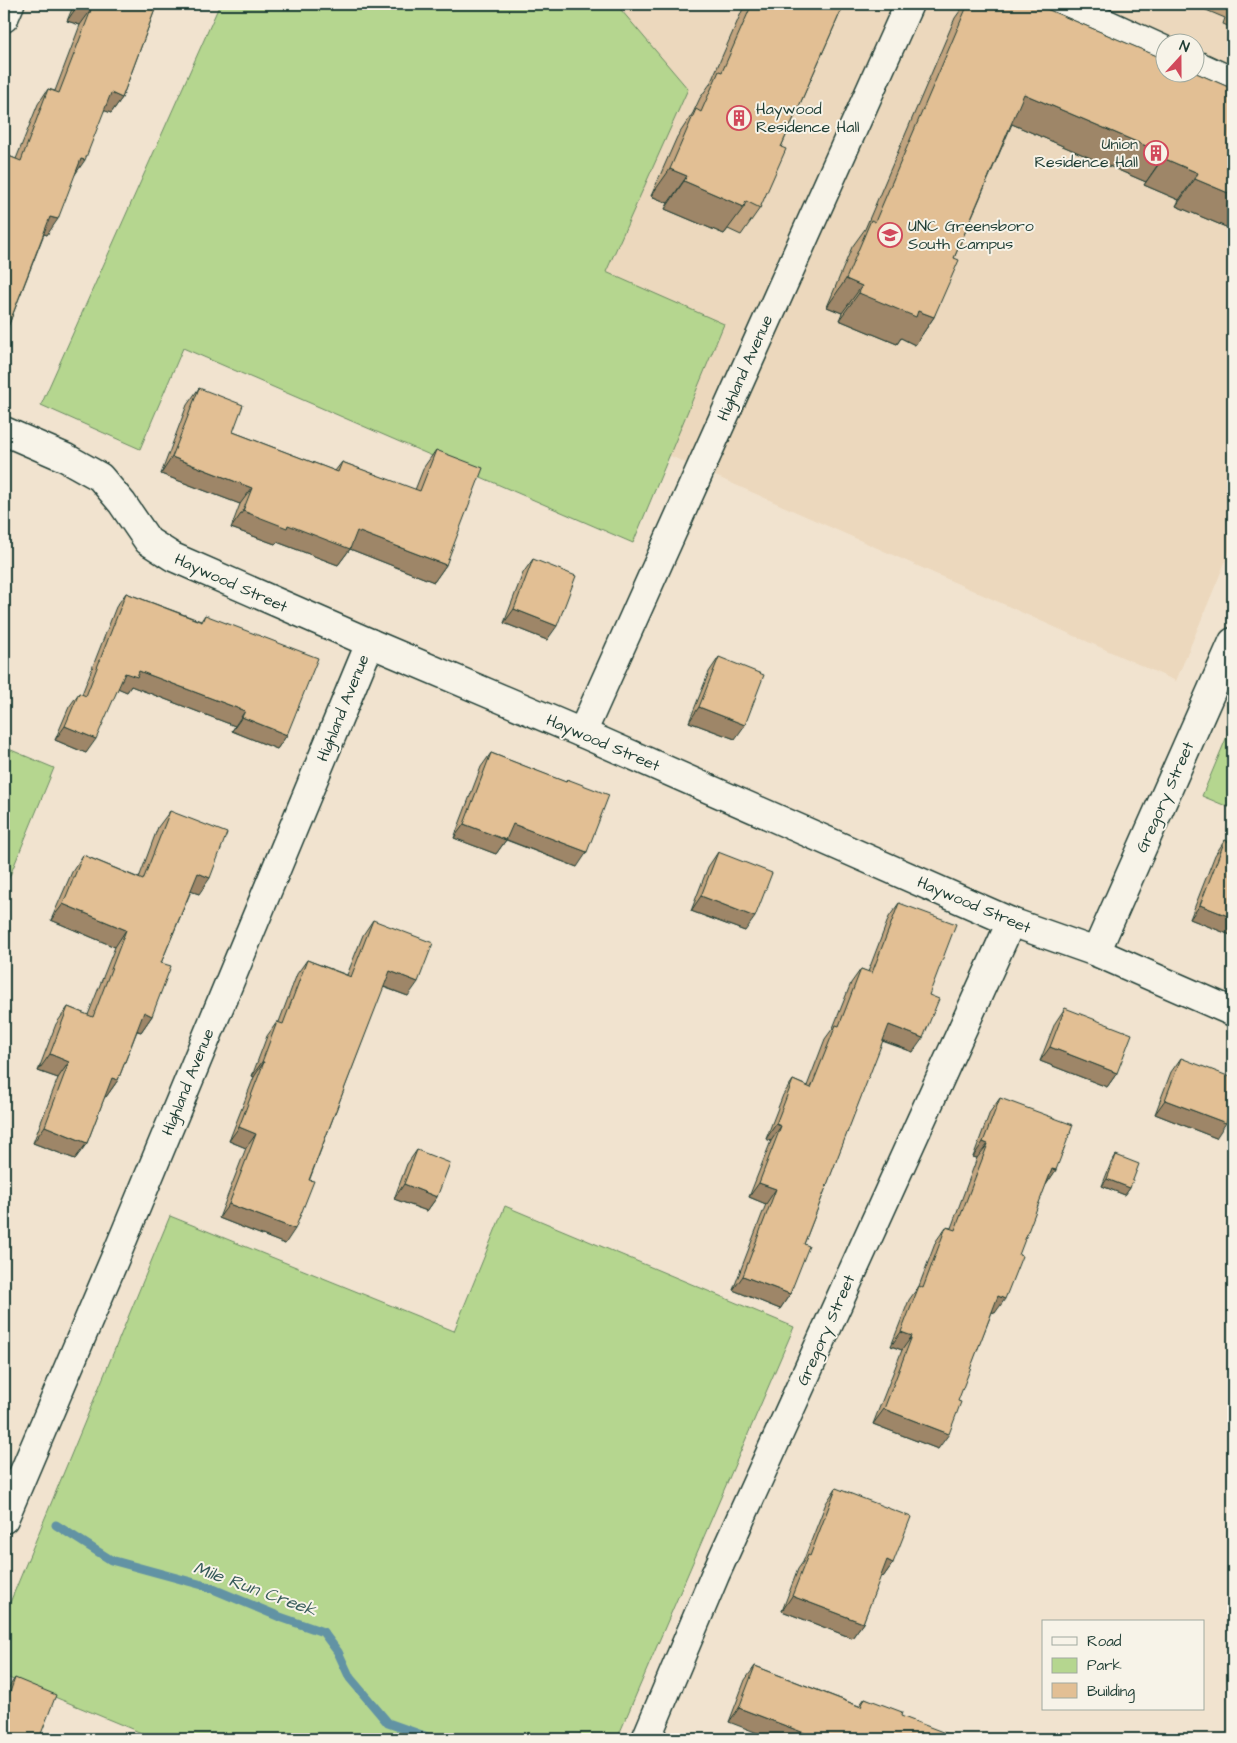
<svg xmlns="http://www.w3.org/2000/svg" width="1237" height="1743" viewBox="0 0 1237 1743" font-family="'Architects Daughter',sans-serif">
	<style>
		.built { fill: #ecd8bd; fill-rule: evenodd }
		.green { fill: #b5d68f; stroke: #6a8a62 }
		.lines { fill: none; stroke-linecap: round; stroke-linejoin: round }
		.stream { stroke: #6293a4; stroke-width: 9 }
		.minor-casing { stroke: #1f3d34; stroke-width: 31 }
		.minor { stroke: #f7f3e8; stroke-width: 28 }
		.wall { fill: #c2a47f; stroke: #1f3d34 }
		.shaded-wall { fill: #9e8668; stroke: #1f3d34 }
		.building { fill: #e2bf94; stroke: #1f3d34 }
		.labels { text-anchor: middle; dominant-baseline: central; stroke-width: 4; stroke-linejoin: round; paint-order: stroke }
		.poi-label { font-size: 16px; fill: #1f3d34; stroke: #f7f3e8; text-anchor: start }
		.street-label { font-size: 16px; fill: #1f3d34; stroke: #f7f3e8 }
		.water-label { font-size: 18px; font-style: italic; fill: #355a59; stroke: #f7f3e8 }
	</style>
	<rect width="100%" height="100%" fill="#f1e3cf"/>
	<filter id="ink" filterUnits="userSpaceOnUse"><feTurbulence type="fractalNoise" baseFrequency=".02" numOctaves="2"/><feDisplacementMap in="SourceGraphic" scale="10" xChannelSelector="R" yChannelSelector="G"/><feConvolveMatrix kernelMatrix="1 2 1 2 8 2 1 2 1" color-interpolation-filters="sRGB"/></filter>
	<g filter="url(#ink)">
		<path class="built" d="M559,4H1233V543L1176,681L540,398ZM1164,42H1194V72H1164Z"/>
		<g class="green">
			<path d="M220,4H616L688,89L606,272L724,324L633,543L183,348L140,449L41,405Z"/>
			<path d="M1233,722V809L1202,796Z"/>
			<path d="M4,747L54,768L4,890Z"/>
			<path d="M505,1206L794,1327L617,1739H156L4,1676V1617L170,1216L454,1331Z"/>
		</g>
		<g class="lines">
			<path class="stream" d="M56,1525L111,1560L206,1586L280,1617L323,1632L338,1652L350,1678L388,1723L433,1739"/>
			<defs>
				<g id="minor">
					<path d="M1063,4L1164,50"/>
					<path d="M4,18L10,4"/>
					<path d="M1194,64L1233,82"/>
					<path d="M4,431L66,458L100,477L122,503L148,541L173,557L370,643L582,733L1011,922L1096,952L1233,1012"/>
					<path d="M582,733L909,4"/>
					<path d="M1096,952L1233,642"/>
					<path d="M4,1519L118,1251L370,643"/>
					<path d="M646,1739L715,1575L1011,922"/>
				</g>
			</defs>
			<use href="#minor" class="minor-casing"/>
			<use href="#minor" class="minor"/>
		</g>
		<g class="wall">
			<path d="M74,4H157L122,98L111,113L104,110L47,235L44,234L4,337V159L6,155L16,159L38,104L48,89L55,91L80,25L67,21Z"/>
			<path d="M745,4H844L781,147L760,208L741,235L728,229L724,234L665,209L668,203L651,196L677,137L693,113L700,98L710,84Z"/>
			<path d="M965,4H1035L1233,89V230L1176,206L1179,200L1144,185L1146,182L1012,124L954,258L934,317L915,345L901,338L897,344L839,320L842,313L827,307L852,247L865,229L955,18Z"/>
			<path d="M1192,4H1233V28L1223,24L1225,18Z"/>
			<path d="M199,388L233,432L335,471L342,462L415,490L424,467L436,450L446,565L434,582L350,549L338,565L277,542L275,544L231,528L240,504L161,474L187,405Z"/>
			<path d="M533,559L547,640L504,623L523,573Z"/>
			<path d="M126,593L201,621L205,615L287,735L277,749L232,731L235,726L131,686L127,692L118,688L86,753L55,740L69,707L79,693L82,694L116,607Z"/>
			<path d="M719,657L735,739L689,722L709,672Z"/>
			<path d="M491,753L565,782L567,779L577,867L506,840L496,854L454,838L481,767Z"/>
			<path d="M170,811L199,894L191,891L161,963L152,1016L141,1032L137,1031L118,1080L106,1097L105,1096L87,1143L75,1159L33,1143L58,1078L38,1071L56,1024L68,1007L88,1015L115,947L51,920L72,872L83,855L139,878L158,827Z"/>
			<path d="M1225,840L1233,844V936L1190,919L1215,855Z"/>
			<path d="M718,852L745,931L691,911L708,867Z"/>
			<path d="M899,903L929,995L913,1052L882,1041L804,1244L790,1294L780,1309L733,1290L766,1204L749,1197L771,1141L766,1139L783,1095L793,1080L807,1086L825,1039L833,1028L851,983L861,969L868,972L889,917Z"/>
			<path d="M373,920L408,996L383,987L285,1244L219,1218L246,1148L229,1141L254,1077L252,1076L267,1036L277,1022H279L297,974L307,960L347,975L363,935Z"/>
			<path d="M1065,1008L1117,1073L1107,1087L1040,1061L1055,1023Z"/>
			<path d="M1181,1058L1216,1138L1155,1114L1171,1072Z"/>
			<path d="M1000,1098L1056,1170L1046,1184L995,1313L992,1312L938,1449L873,1424L902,1350L891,1346L909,1300L919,1286L936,1241L946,1227L951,1228L977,1158L973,1157L990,1112Z"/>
			<path d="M417,1150L437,1197L427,1211L394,1199L407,1164Z"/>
			<path d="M1116,1155L1130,1188L1125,1195L1102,1186L1111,1163Z"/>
			<path d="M836,1488L893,1563L883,1577L880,1576L863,1623L852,1638L782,1611L798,1569L803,1562L826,1503Z"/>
			<path d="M755,1666L859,1706L865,1698L901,1716L729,1722L745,1680Z"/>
			<path d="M15,1678L4,1739V1697L5,1693Z"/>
		</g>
		<g class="shaded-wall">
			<path d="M78,5L91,10L80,25L67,21Z"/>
			<path d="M111,93L122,98L111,113L100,109Z"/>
			<path d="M1024,94L1165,154L1146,182L1005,121Z"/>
			<path d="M1163,158L1198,173L1179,200L1144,185Z"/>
			<path d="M81,159L85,160L74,176Z"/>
			<path d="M670,169L687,176L668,203L651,196Z"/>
			<path d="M1195,179L1233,195V230L1176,206Z"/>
			<path d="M684,181L744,207L724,234L665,209Z"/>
			<path d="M50,217L58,219L47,235L39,232Z"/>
			<path d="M846,279L862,286L842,313L827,307Z"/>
			<path d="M859,293L918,311L934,317L915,345L901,338L897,344L839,320Z"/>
			<path d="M172,457L252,488L240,504L161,474Z"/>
			<path d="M243,511L288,525L357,531L446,565L434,582L350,549L338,565L277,542L275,544L231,528Z"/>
			<path d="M514,609L557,626L547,640L504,623Z"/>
			<path d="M139,671L245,711L235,726L131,686L127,692L115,687L125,673Z"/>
			<path d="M699,707L745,725L735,739L689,722Z"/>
			<path d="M242,717L287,735L277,749L232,731Z"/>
			<path d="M65,726L96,739L86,753L55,740Z"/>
			<path d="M464,824L506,840L496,854L454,838Z"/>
			<path d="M513,824L587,852L577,867L502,838Z"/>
			<path d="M198,873L210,878L199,894L187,890Z"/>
			<path d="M701,896L755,917L745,931L691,911Z"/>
			<path d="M63,904L126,930L115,947L51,920Z"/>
			<path d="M1200,905L1233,918V936L1190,919Z"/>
			<path d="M390,971L418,982L408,996L379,985Z"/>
			<path d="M144,1012L152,1016L141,1032L133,1029Z"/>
			<path d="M889,1025L923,1038L913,1052L879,1039Z"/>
			<path d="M1050,1047L1117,1073L1107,1087L1040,1061Z"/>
			<path d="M50,1054L69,1062L58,1078L38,1071Z"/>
			<path d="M262,1062H264L254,1077L252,1076Z"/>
			<path d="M112,1078L118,1080L106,1097L100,1095Z"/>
			<path d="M1165,1100L1226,1123L1216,1138L1155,1114Z"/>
			<path d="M776,1124L781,1126L771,1141L766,1139Z"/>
			<path d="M45,1126L87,1143L75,1159L33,1143Z"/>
			<path d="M239,1127L256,1134L246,1148L229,1141Z"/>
			<path d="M983,1142L988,1144L977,1158L973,1157Z"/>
			<path d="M1052,1169L1056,1170L1046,1185Z"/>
			<path d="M1107,1179L1130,1188L1125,1195L1102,1186Z"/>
			<path d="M759,1183L776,1189L766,1204L749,1197Z"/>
			<path d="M404,1184L437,1197L427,1211L394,1199Z"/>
			<path d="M229,1204L295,1229L285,1244L219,1218Z"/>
			<path d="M743,1276L790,1294L780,1309L733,1290Z"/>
			<path d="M998,1296L1005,1299L995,1313L988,1310Z"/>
			<path d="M901,1332L912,1336L902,1350L891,1346Z"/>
			<path d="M884,1409L949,1434L938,1449L873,1424Z"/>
			<path d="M887,1560L893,1563L883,1577L877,1575Z"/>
			<path d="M792,1596L863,1623L852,1638L782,1611Z"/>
			<path d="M739,1708L820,1739H773L729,1722Z"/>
		</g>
		<g class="building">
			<path d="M79,4H157L122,98L111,93L85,160L81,159L58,219L50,217L4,337V162L6,155L21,161L48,89L59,93L91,10L78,5Z"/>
			<path d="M752,4H844L781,147L786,149L760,208L746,201L744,207L684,181L687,176L670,169L696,109L701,112L719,71L722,72Z"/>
			<path d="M968,4H1035L1164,59V72H1194L1233,89V195L1195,179L1198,173L1163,158L1165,154L1024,94L954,258L959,260L934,317L918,311L916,317L859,293L862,286L846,279L871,220L875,222Z"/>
			<path d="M199,388L243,405L233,432L338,472L342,462L420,491L436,450L483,468L446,565L357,531L350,549L288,525L287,528L243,511L252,488L172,457Z"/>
			<path d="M533,559L576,576L557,626L514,609Z"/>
			<path d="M126,593L202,622L205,615L318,658L287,735L242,717L245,711L139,671L137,677L125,673L96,739L65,726L79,693L86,696Z"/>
			<path d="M719,657L764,675L745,725L699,707Z"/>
			<path d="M491,753L566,782L567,779L609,795L587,852L513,824L506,840L464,824Z"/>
			<path d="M170,811L227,833L210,878L198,873L161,963L171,966L152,1016L144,1012L118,1080L112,1078L87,1143L45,1126L69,1062L50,1054L68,1007L93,1017L126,930L63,904L83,855L143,880Z"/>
			<path d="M1225,840L1233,844V918L1200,905Z"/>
			<path d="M718,852L772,873L755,917L701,896Z"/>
			<path d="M899,903L956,924L929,995L939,999L923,1038L889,1025L804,1244L809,1246L790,1294L743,1276L776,1189L759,1183L781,1126L776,1124L793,1080L811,1088L836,1025L839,1026L861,969L872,973Z"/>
			<path d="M373,920L433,943L418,982L390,971L309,1180L314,1181L295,1229L229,1204L256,1134L239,1127L264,1062H262L277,1022L283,1024L307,960L351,977Z"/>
			<path d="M1065,1008L1132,1034L1117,1073L1050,1047Z"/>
			<path d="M1181,1058L1233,1078V1104L1226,1123L1165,1100Z"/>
			<path d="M1000,1098L1073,1125L1056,1170L1052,1169L1019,1255L1022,1256L1005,1299L998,1296L958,1401L961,1402L949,1434L884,1409L912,1336L901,1332L919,1286L923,1288L946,1227L955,1230L988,1144L983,1142Z"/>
			<path d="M417,1150L450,1163L437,1197L404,1184Z"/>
			<path d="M1116,1155L1139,1164L1130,1188L1107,1179Z"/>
			<path d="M836,1488L911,1517L893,1563L887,1560L863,1623L792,1596L808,1555L810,1556Z"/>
			<path d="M755,1666L861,1707L865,1698L902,1712L901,1716L961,1739H820L739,1708Z"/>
			<path d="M15,1678L56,1695L39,1739H4V1709Z"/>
		</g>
	</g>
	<defs>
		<symbol id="building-ring" viewBox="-11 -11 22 22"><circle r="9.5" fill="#f7f3e8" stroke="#d1495b" stroke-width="1.5"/><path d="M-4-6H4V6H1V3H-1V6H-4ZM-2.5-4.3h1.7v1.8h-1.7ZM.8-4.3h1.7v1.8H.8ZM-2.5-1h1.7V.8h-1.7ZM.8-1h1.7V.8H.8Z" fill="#d1495b"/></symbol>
		<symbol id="university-ring" viewBox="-11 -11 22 22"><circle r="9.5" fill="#f7f3e8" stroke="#d1495b" stroke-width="1.5"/><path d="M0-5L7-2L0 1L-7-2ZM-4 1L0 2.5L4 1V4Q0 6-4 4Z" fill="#d1495b"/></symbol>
	</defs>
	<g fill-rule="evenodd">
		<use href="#building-ring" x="725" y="104" width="28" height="28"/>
		<use href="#building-ring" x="1142" y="139" width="28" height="28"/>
		<use href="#university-ring" x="876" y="221" width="28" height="28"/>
	</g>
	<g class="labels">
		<g class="poi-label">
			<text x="756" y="109">Haywood<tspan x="756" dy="18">Residence Hall</tspan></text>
			<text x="1138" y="144" text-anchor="end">Union<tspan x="1138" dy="18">Residence Hall</tspan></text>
			<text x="908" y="226">UNC Greensboro<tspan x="908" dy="18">South Campus</tspan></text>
		</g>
		<g class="street-label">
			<text transform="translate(745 368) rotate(-66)">Highland Avenue</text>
			<text transform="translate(231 583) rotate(24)">Haywood Street</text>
			<text transform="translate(343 708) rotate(-68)">Highland Avenue</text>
			<text transform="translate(603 743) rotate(23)">Haywood Street</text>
			<text transform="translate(1165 797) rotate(-66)">Gregory Street</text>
			<text transform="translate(974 905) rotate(23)">Haywood Street</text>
			<text transform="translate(188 1082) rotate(-68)">Highland Avenue</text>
			<text transform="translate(826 1330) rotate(-66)">Gregory Street</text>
		</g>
		<g class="water-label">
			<text transform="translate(255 1589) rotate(20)">Mile Run Creek</text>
		</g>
	</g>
	<rect width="1237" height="1743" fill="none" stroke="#f7f3e8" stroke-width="20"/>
	<rect x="10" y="10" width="1217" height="1723" fill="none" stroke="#1f3d34" stroke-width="2" filter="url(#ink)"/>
	<rect x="1042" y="1620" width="162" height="90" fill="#f7f3e8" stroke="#a1aaa0"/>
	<rect x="1052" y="1637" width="25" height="8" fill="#f7f3e8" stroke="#a1aaa0"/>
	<text x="1087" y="1646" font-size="15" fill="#1f3d34">Road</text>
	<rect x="1052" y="1658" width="25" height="15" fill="#b5d68f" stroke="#a1aaa0"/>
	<text x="1087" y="1670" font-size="15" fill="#1f3d34">Park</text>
	<rect x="1052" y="1683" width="25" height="15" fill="#e2bf94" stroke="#a1aaa0"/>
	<text x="1087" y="1696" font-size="15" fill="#1f3d34">Building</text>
	<g transform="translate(1180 58) rotate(21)"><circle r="24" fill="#f7f3e8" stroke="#a1aaa0"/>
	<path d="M0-4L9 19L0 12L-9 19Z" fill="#d1495b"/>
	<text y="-8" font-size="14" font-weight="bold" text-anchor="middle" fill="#1f3d34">N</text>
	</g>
</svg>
